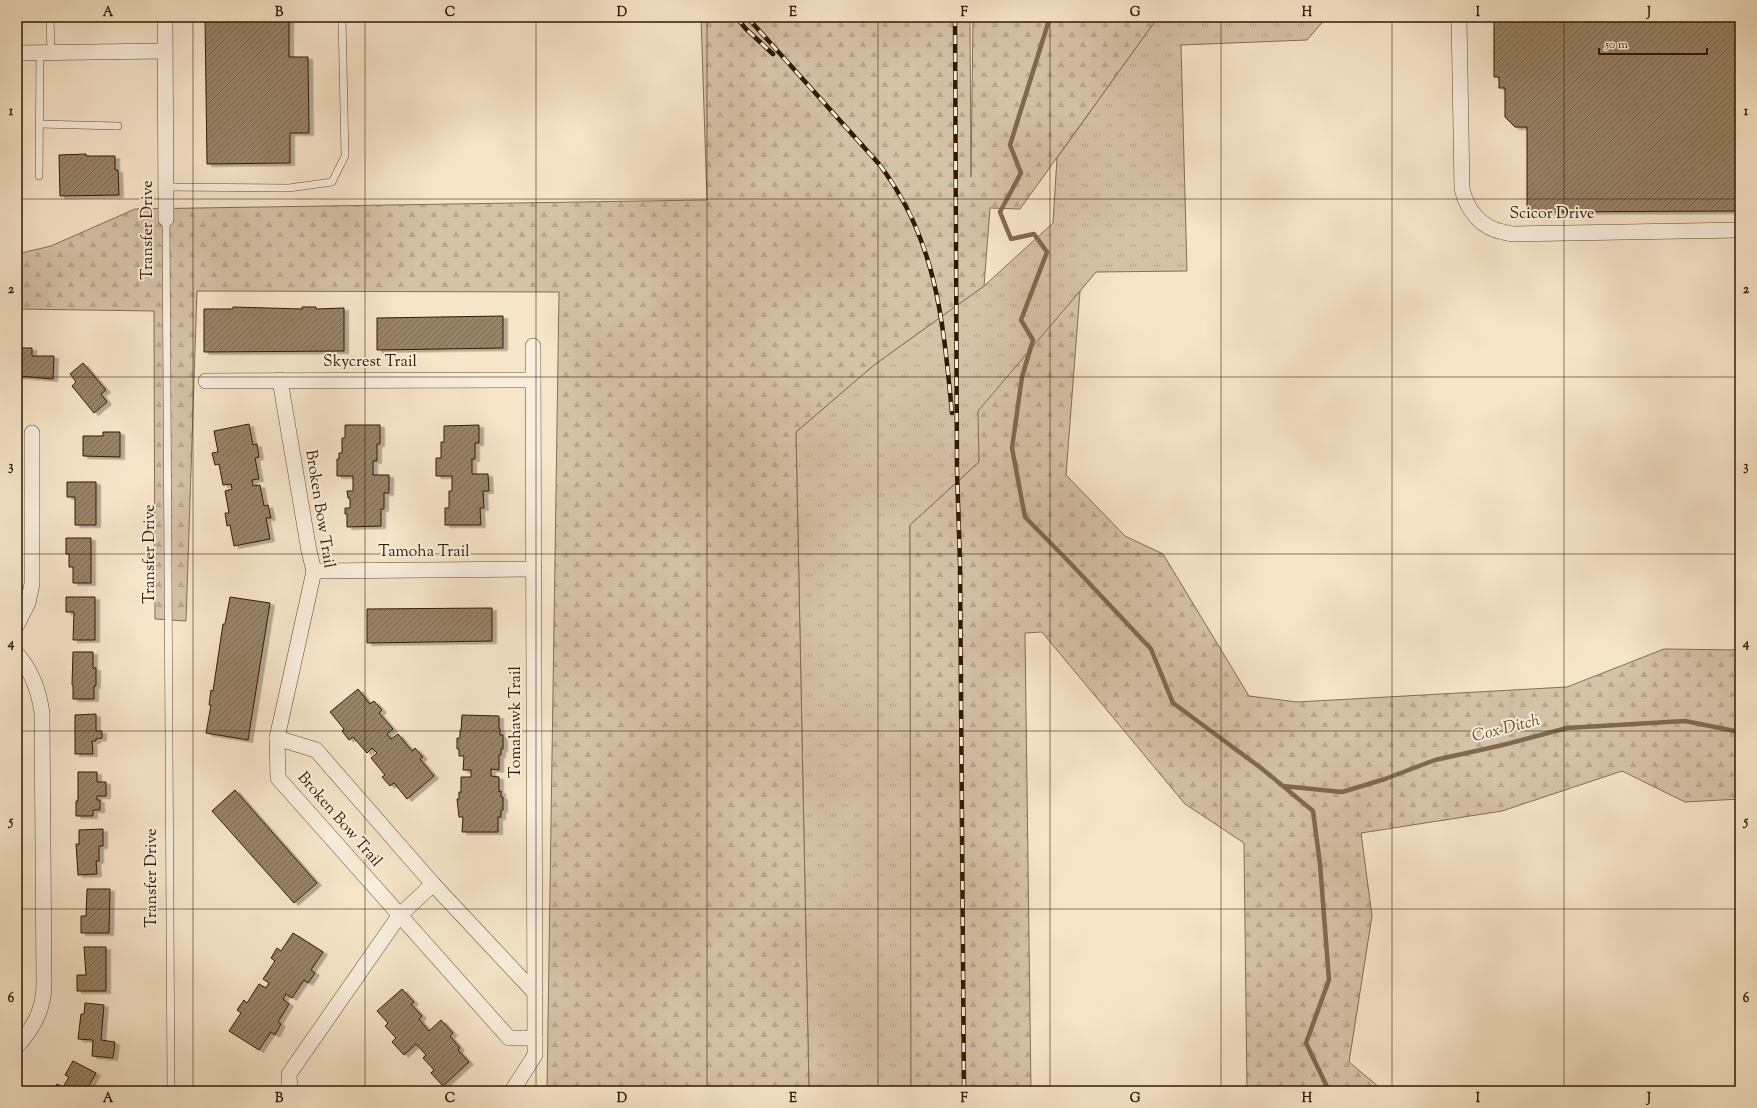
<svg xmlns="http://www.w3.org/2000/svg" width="1757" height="1108" viewBox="0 0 1757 1108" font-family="'Sorts Mill Goudy',serif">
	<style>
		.grass { fill: url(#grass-tufts); stroke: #846e54 }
		.forest { fill: url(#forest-firs); stroke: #846e54 }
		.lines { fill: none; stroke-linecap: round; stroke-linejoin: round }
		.stream { stroke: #7f6a50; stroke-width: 4.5 }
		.building { fill: url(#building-hatch); stroke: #321a00; filter: url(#shadow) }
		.service-casing { stroke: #634d32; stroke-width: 8 }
		.minor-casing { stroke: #634d32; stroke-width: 16 }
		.service { stroke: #f9eedc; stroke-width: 7 }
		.minor { stroke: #f9eedc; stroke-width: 15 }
		.rail-casing { stroke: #321a00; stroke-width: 4.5 }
		.rail { stroke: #f9eedc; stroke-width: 3; stroke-dasharray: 9; stroke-linecap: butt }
		.grid { fill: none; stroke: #321a00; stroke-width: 1; stroke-opacity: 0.55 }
		.labels { text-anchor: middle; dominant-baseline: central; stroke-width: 4; stroke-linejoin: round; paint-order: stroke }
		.street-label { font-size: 16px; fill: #321a00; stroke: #f9eedc }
		.water-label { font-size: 17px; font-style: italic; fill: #665035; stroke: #f9eedc }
		.neatline { fill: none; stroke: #321a00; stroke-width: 1.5 }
		.grid-label { font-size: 13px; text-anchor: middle; font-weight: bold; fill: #321a00 }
	</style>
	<defs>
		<pattern id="grass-tufts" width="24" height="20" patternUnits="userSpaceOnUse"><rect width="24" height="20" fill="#d5c2a7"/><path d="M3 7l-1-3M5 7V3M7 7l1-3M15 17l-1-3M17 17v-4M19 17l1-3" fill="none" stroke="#b7a68e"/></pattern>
		<pattern id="forest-firs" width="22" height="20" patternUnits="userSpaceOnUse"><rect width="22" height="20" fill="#d5c2a7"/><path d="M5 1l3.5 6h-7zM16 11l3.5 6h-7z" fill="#b7a68e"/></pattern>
		<pattern id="building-hatch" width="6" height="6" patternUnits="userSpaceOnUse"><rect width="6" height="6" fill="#988469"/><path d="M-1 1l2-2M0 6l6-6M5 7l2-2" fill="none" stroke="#7d6b54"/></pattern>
		<filter id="shadow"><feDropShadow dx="4.5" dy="2.5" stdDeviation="0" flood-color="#0004"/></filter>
	</defs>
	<rect width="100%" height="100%" fill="#f6e5c9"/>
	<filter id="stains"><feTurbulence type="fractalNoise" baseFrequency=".005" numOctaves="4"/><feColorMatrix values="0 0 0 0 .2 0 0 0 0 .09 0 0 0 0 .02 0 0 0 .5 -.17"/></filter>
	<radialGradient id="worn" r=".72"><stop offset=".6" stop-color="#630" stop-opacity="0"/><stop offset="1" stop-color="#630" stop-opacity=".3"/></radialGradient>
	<path class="grass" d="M1158,17H1327L1307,40L1181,45L1187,271L1096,272L981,409L979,462L910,525L911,1091H809L796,432L874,365L984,286L1053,223L1057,158Z"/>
	<g class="forest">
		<path d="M701,17H970L971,177L973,17H1158L1020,209L990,208L984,286L874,365L796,432L809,1091H547L559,292L197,291L186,621L155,619L154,311L17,309V254L51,246L135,209L707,200Z"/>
		<path d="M1080,291L1066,475L1125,536L1163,554L1249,696L1297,702L1567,687L1664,649L1740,650V799L1685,802L1622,771L1502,811L1361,833L1372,916L1349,1062L1379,1087V1091H1247L1244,843L1185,804L1042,632L1025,633L1031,1091H911L910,525L979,462L978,411Z"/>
	</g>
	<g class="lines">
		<g class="stream">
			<path d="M1050,17L1010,145L1021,173L1000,212L1011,239L1034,234L1047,252L1021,320L1033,340L1022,377L1012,448L1025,517L1072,565L1151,649L1173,703L1261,768L1313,811L1320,864L1329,980L1306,1043L1329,1091"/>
			<path d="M1283,786L1342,792L1385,779L1435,760L1503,745L1567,728L1685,721L1740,732"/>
		</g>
	</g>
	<g class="building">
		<path d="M205,17H289V57H308L309,133H290V163L207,164Z"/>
		<path d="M1494,17H1740V211L1527,212V127H1515L1505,117V88H1499V77H1494Z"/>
		<path d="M86,154V156H115V170H118L119,195L60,196L59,155Z"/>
		<path d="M233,307L302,309V307H316V309L344,308V351L204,352V309H233Z"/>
		<path d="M503,316V348L377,350V318Z"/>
		<path d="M18,348H32V356H54L53,379L17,376Z"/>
		<path d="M83,363L106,390L101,394L107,402L94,413L72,386L76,382L70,374Z"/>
		<path d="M249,424L253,445L257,444L259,457L255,458L259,479L252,480L253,486L260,485L264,506L268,505L271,518H266L270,539L234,546L230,525L227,526L225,513H229L225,491L232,489L231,484L223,485L219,464L215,465L212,453L218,452L214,431Z"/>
		<path d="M345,425H380V444H377V461H373V475H389V493H384V509H381V526L347,527V514H345V508H350V498H348L347,491H353V476H337V459H339V453H342V438H345Z"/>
		<path d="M479,425V443H475V459H472V474H488L489,491H483L484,508H480L481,525H445V508H449V491H452V476H436V458H441V442H444V426Z"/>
		<path d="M103,432H120V457L83,456V436H103Z"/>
		<path d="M67,482H96V525H75V497H67Z"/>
		<path d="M66,538H91V583H73V567H69V554H66Z"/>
		<path d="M66,597H95V640H73L74,612H66Z"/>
		<path d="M230,597L270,603L248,740L206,733L211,705H209L211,690L213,691L223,624H225Z"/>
		<path d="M492,608V641L367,643V609Z"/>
		<path d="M73,652H93V668H96V686H94V699H73V685H72Z"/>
		<path d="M358,689L370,704L374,701L382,710L379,713L393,729L387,734L391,739L398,734L412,751L415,748L423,757L420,759L434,776L407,799L394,783L390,786L382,777L385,775L371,758L377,753L372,748L367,753L353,737L349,740L342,731L344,729L330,712Z"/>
		<path d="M96,714V731H102V738L96,739V741H92L93,754H75V715Z"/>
		<path d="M462,715L499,716V729H500V735H503V749H501V755H499V770L491,769V776L499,777V792L501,791V797H503V810H501V817H498V832H462L463,817H459L457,799H459V792H461V777H471V770H463L464,756H459V749H457V738H460V730H461Z"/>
		<path d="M78,772H97V782H106V796H97V800H100V810H93V816H76V801H78Z"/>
		<path d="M235,790L317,883L294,903L212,811Z"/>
		<path d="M103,829V846H99V861H96L97,874L78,875L76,844H79V830Z"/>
		<path d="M87,889H110L109,933H81V916H86Z"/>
		<path d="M293,933L323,952L311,970L315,973L308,983L304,980L292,998L286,994L283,999L289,1004L278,1022L281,1024L275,1035L271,1032L259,1050L229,1031L241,1013L237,1010L244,1000L247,1003L259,984L266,988L269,983L263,979L275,961L271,958L277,948L281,951Z"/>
		<path d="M84,947H106V991H77V975H86Z"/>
		<path d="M402,989L414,1002L411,1004L422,1016L419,1019L429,1031L441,1020L453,1033L450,1036L460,1048L458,1050L469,1062L443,1086L431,1073L434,1070L423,1058L426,1055L416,1044L404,1055L392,1042L396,1038L385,1026L388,1023L377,1011Z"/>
		<path d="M85,1003L104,1005L101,1040L115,1042L113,1058L92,1056L93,1040L78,1039L81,1014H84Z"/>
		<path d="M73,1061L96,1073L86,1091H53L57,1084L63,1087L69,1077L65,1075Z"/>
		<path d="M211,1088H253V1091H212Z"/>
	</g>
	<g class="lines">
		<defs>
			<g id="service">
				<path d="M50,17L51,53"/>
				<path d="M39,124L118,126"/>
				<path d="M39,176L40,53"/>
				<path d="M166,187L289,188L332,182L345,156L342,17"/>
				<path d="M166,219L171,1091"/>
			</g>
			<g id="minor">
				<path d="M165,17L166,219"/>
				<path d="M1459,17L1462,189C1467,210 1481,228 1503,232C1506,233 1509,233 1512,234L1740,230"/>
				<path d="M17,53L165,51"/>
				<path d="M280,380L309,551L314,571L277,738L278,778L509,1038H535"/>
				<path d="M206,381L533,380"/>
				<path d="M314,571L534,569"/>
				<path d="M17,625L28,603L32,584V433"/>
				<path d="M17,654C32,671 39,691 42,713L44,984C44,1009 34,1028 17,1046"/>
				<path d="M277,738L316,750L433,884L535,993"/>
				<path d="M290,1091L289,1074L399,916L433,884"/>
				<path d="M512,1091L535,1055L533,346"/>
			</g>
		</defs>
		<use href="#service" class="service-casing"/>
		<use href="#minor" class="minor-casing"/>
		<use href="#service" class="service"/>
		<use href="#minor" class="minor"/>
		<defs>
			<g id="rail">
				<path d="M736,17L746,29L773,54"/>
				<path d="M747,17L879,164C937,240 943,321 952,413"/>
				<path d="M955,17L957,471L960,563L964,1091"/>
			</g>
		</defs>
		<use href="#rail" class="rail-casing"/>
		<use href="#rail" class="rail"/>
	</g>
	<path class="grid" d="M193,17V1091M365,17V1091M536,17V1091M707,17V1091M878,17V1091M1050,17V1091M1221,17V1091M1392,17V1091M1564,17V1091M17,199H1740M17,377H1740M17,554H1740M17,731H1740M17,909H1740"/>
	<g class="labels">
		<g class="street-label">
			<text x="1552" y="214">Scicor Drive</text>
			<text transform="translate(148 230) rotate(-90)">Transfer Drive</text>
			<text x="370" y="362">Skycrest Trail</text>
			<text transform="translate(319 509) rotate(81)">Broken Bow Trail</text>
			<text x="424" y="552">Tamoha Trail</text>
			<text transform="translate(150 554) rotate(-90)">Transfer Drive</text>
			<text transform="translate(516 722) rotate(-90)">Tomahawk Trail</text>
			<text transform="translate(339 820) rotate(49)">Broken Bow Trail</text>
			<text transform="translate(152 878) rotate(-90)">Transfer Drive</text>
		</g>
		<g class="water-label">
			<text transform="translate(1506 729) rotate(-14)">Cox Ditch</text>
		</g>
	</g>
	<rect width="1757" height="1108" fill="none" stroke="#f6e5c9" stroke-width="44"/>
	<path d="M1599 48v6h108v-6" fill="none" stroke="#321a00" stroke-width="2"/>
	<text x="1605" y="48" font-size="12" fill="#321a00" stroke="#f9eedc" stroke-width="3" paint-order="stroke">50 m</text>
	<rect x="22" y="22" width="1713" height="1064" class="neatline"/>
	<g class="grid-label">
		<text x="108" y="16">A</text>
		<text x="279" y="16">B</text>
		<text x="450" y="16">C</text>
		<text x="622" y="16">D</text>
		<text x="793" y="16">E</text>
		<text x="964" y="16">F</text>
		<text x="1135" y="16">G</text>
		<text x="1307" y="16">H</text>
		<text x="1478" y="16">I</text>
		<text x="1649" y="16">J</text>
		<text x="11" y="115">1</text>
		<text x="1746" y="115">1</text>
		<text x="11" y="293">2</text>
		<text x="1746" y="293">2</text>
		<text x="11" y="470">3</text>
		<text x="1746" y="470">3</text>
		<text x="11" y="647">4</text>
		<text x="1746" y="647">4</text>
		<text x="11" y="825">5</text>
		<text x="1746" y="825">5</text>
		<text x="11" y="1002">6</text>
		<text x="1746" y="1002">6</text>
		<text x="108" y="1102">A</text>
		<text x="279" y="1102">B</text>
		<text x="450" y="1102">C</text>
		<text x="622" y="1102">D</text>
		<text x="793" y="1102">E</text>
		<text x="964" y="1102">F</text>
		<text x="1135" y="1102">G</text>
		<text x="1307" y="1102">H</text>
		<text x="1478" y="1102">I</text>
		<text x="1649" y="1102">J</text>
	</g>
	<rect width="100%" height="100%" filter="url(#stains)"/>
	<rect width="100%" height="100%" fill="url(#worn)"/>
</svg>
